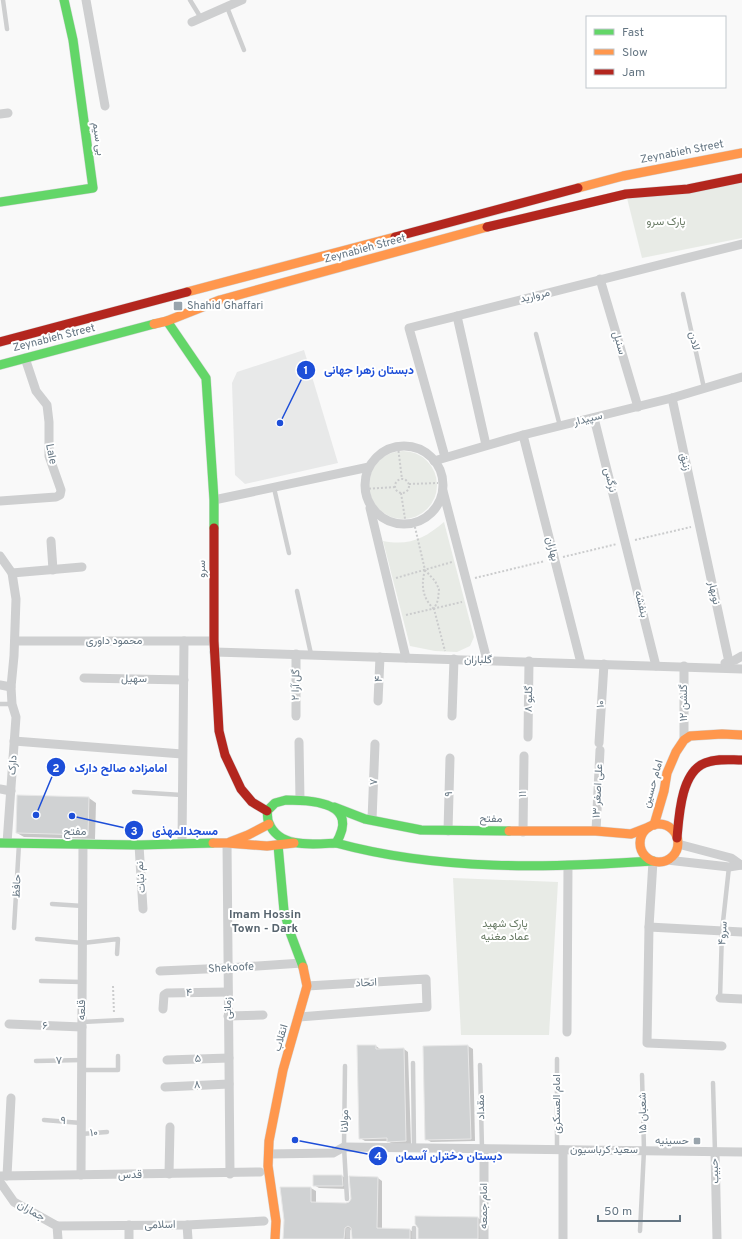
<svg xmlns="http://www.w3.org/2000/svg" width="742" height="1239" viewBox="0 0 742 1239" font-family="Overpass,Vazirmatn,sans-serif">
	<style>
		.built { fill: #e8e9e9 }
		.green { fill: #e8ebe6 }
		.shadow { fill: #0003 }
		.building { fill: #d0d2d3; stroke: #e8e8e8 }
		.lines { fill: none; stroke-linecap: round; stroke-linejoin: round }
		.fast-casing { stroke: #d5d6d7; stroke-width: 10 }
		.slow-casing { stroke: #d5d6d7; stroke-width: 10 }
		.jam-casing { stroke: #d5d6d7; stroke-width: 10 }
		.path { stroke: #cbcccd; stroke-width: 2; stroke-dasharray: 2 2; stroke-linecap: butt }
		.lane { stroke: #cecfd0; stroke-width: 4.5 }
		.street { stroke: #cecfd0; stroke-width: 9 }
		.fast { stroke: #63d668; stroke-width: 9 }
		.slow { stroke: #ff974d; stroke-width: 9 }
		.jam { stroke: #b3261e; stroke-width: 9 }
		.poi-dot { fill: #99a4ac; stroke: #fff; stroke-width: 1.5 }
		.labels { text-anchor: middle; dominant-baseline: central; stroke-width: 4; stroke-linejoin: round; paint-order: stroke }
		.street-label { font-size: 11px; fill: #657683; stroke: #fff }
		.park-label { font-size: 11px; fill: #687a64; stroke: #fff }
		.poi-label { font-size: 11px; fill: #657683; stroke: #fff; text-anchor: start }
		.neighbourhood-label { font-size: 12px; font-weight: bold; fill: #57646e; stroke: #fff }
		.leader { fill: none; stroke: #1d4ed8; stroke-width: 1.5 }
		.callout-dot { fill: #1d4ed8; stroke: #fff; stroke-width: 1.5 }
		.mark-label { font-size: 12px; text-anchor: middle; font-weight: bold; fill: #fff }
		.callout-label { font-size: 12px; text-anchor: middle; font-weight: bold; fill: #1d4ed8; stroke: #fff; stroke-width: 4; stroke-linejoin: round; paint-order: stroke }
	</style>
	<rect width="100%" height="100%" fill="#f9f9f9"/>
	<path class="built" d="M304,350L338,463L245,484L235,475L232,383L237,372Z"/>
	<g class="green">
		<path d="M742,178V238L642,258L626,194Z"/>
		<circle cx="403" cy="485" r="34"/>
		<path d="M444,522L474,637L470,646L457,652L435,651L410,646L383,541C409,546 424,539 444,522Z"/>
		<path d="M453,878L558,882L549,1035H461Z"/>
	</g>
	<g class="shadow">
		<path d="M89,798L96,803L95,839L24,837L17,833Z"/>
		<path d="M376,1046L380,1049H404L408,1052L411,1144H393L387,1141H365L360,1138Z"/>
		<path d="M468,1046L473,1049L475,1141L431,1142L426,1139Z"/>
		<path d="M342,1176L347,1179V1189L319,1188L314,1185Z"/>
		<path d="M378,1178L382,1181V1229L410,1230L415,1233V1239H352V1229L349,1231V1239H283L311,1188L316,1191V1203L347,1204L350,1203Z"/>
		<path d="M478,1218L483,1221V1239H419Z"/>
	</g>
	<g class="building">
		<path d="M17,795L89,797L88,835L16,833Z"/>
		<path d="M357,1045H376V1049L404,1048L406,1141L387,1142V1138L359,1139Z"/>
		<path d="M468,1045L471,1139L425,1140L423,1046Z"/>
		<path d="M313,1175H342L343,1186H313Z"/>
		<path d="M349,1176L378,1177L377,1228L410,1229V1239H352L351,1228L348,1226L345,1228L344,1239H283L284,1220L280,1187H311V1202L346,1203L349,1202L351,1199Z"/>
		<path d="M415,1216L478,1217V1239H418V1228L415,1224Z"/>
	</g>
	<g class="lines">
		<defs>
			<g id="fast">
				<path d="M0,202L93,188L73,40L64,0"/>
				<path d="M167,321L206,378L214,500V528"/>
				<path d="M0,365L154,324"/>
				<path d="M286,800C314,800 360,803 336,843C314,844 279,849 269,823C267,820 268,815 267,811L275,803Z"/>
				<path d="M334,807L365,819L421,830L509,831"/>
				<path d="M0,843L139,845L213,843"/>
				<path d="M336,843C439,871 548,868 653,861"/>
				<path d="M278,845L284,911L291,935L303,967"/>
			</g>
			<g id="slow">
				<path d="M578,188L623,176L742,153"/>
				<path d="M187,292L395,237"/>
				<path d="M154,324L167,321L220,300L487,227"/>
				<circle cx="659" cy="843" r="19"/>
				<path d="M654,825L664,791L667,773L676,752L684,740L690,736L722,734L742,735"/>
				<path d="M509,831H596L631,834L649,827"/>
				<path d="M230,842L248,835L269,824"/>
				<path d="M213,843H227L267,846L294,843"/>
				<path d="M275,1239L276,1221L268,1166L269,1141L283,1070L307,986L303,967"/>
			</g>
			<g id="jam">
				<path d="M487,227L626,194L688,189L742,178"/>
				<path d="M395,237L578,188"/>
				<path d="M0,342L187,292"/>
				<path d="M214,528V641L219,731L225,755L241,789L252,802L267,811"/>
				<path d="M677,838C679,816 681,772 705,763C717,758 730,760 742,760"/>
			</g>
		</defs>
		<use href="#fast" class="fast-casing"/>
		<use href="#slow" class="slow-casing"/>
		<use href="#jam" class="jam-casing"/>
		<g class="path">
			<path d="M398,447L402,479"/>
			<circle cx="402" cy="486" r="7"/>
			<path d="M409,484L438,483"/>
			<path d="M365,489L395,487"/>
			<path d="M401,493L406,525"/>
			<path d="M414,523L425,570L435,581L439,589L438,600L434,609L445,651"/>
			<path d="M635,540L691,527"/>
			<path d="M563,557L617,544"/>
			<path d="M425,570C421,584 422,598 434,609"/>
			<path d="M396,578L452,562"/>
			<path d="M475,578L545,561"/>
			<path d="M406,615L462,602"/>
			<path d="M113,986L114,1013"/>
		</g>
		<g class="lane">
			<path d="M3,0L7,29"/>
			<path d="M190,0L201,18"/>
			<path d="M227,7L244,50"/>
			<path d="M683,294L704,388"/>
			<path d="M536,334L560,426"/>
			<path d="M274,488L289,553"/>
			<path d="M297,591L311,654"/>
			<path d="M0,704H12"/>
			<path d="M134,792L182,795"/>
			<path d="M52,904L83,906"/>
			<path d="M14,928L19,844"/>
			<path d="M37,939L83,943L118,939L117,954"/>
			<path d="M41,981L82,982"/>
			<path d="M720,998L722,931L729,867"/>
			<path d="M82,1022L122,1020"/>
			<path d="M557,1059V1150"/>
			<path d="M36,1061L82,1060"/>
			<path d="M413,1063L414,1147"/>
			<path d="M480,1065L482,1149"/>
			<path d="M345,1066L344,1147L347,1199"/>
			<path d="M81,1070H118V1056"/>
			<path d="M713,1083L715,1152"/>
			<path d="M44,1120L81,1123"/>
			<path d="M81,1134L107,1132"/>
			<path d="M414,1228V1239"/>
			<path d="M348,1230V1239"/>
			<path d="M640,1231L644,1150L642,1075"/>
		</g>
		<g class="street">
			<path d="M86,0L105,106"/>
			<path d="M192,22L242,0"/>
			<path d="M0,114L8,113"/>
			<path d="M600,279L638,407"/>
			<path d="M672,398L729,662"/>
			<path d="M594,418L656,666"/>
			<path d="M523,435L581,663"/>
			<path d="M486,445L457,316L742,244"/>
			<circle cx="404" cy="485" r="39"/>
			<path d="M445,457L409,328L457,316"/>
			<path d="M434,461L523,435L672,398L742,377"/>
			<path d="M443,491L487,660"/>
			<path d="M214,500L369,467"/>
			<path d="M0,501L56,497L60,495L61,490L49,456V422L47,405L36,391L25,358"/>
			<path d="M370,508L406,658"/>
			<path d="M51,541L53,570"/>
			<path d="M0,556L12,573L16,599L14,656L11,687L12,704L16,717L7,843"/>
			<path d="M12,573L82,567"/>
			<path d="M15,641H214"/>
			<path d="M214,652L742,669"/>
			<path d="M725,663L735,660L742,656"/>
			<path d="M84,678L184,680"/>
			<path d="M0,685L11,687"/>
			<path d="M378,701L380,657"/>
			<path d="M296,716V654"/>
			<path d="M452,716L454,659"/>
			<path d="M528,737L529,661"/>
			<path d="M684,740V666"/>
			<path d="M14,741L182,754"/>
			<path d="M299,742L300,800"/>
			<path d="M599,743L604,664"/>
			<path d="M0,789L11,791"/>
			<path d="M372,820L375,744"/>
			<path d="M448,831L450,758"/>
			<path d="M596,831L600,750"/>
			<path d="M523,832L524,756"/>
			<path d="M227,843L230,1174"/>
			<path d="M182,844L184,641"/>
			<path d="M678,844L731,858L741,865"/>
			<path d="M139,845L143,909"/>
			<path d="M667,860L729,867L742,865"/>
			<path d="M653,861L649,927L742,932"/>
			<path d="M649,927L647,1043L722,1046"/>
			<path d="M160,971L228,968L302,963"/>
			<path d="M720,998L742,999"/>
			<path d="M163,1009L164,995L167,993L228,992"/>
			<path d="M228,1016L263,1015"/>
			<path d="M299,1017L427,1007L426,979L307,986"/>
			<path d="M9,1024L82,1027"/>
			<path d="M567,1032L568,865"/>
			<path d="M167,1060L229,1058"/>
			<path d="M165,1087L229,1084"/>
			<path d="M715,1152L717,1239"/>
			<path d="M269,1154L333,1153L344,1147L742,1152"/>
			<path d="M169,1174L170,1127"/>
			<path d="M81,1175L83,844"/>
			<path d="M0,1176L260,1172"/>
			<path d="M7,1176L11,1098"/>
			<path d="M0,1182L14,1202L57,1226L58,1239"/>
			<path d="M187,1225L188,1239"/>
			<path d="M57,1226L187,1225L264,1221"/>
			<path d="M129,1239V1225"/>
			<path d="M484,1239V1149"/>
			<path d="M563,1239V1150"/>
		</g>
		<use href="#fast" class="fast"/>
		<use href="#slow" class="slow"/>
		<use href="#jam" class="jam"/>
	</g>
	<g class="poi-dot">
		<rect x="173" y="301" width="10" height="10" rx="2"/>
		<rect x="693" y="1137" width="8" height="8" rx="2"/>
	</g>
	<g class="labels">
		<g class="street-label">
			<text transform="translate(98 139) rotate(82)">بی سیم</text>
			<text transform="translate(682 152) rotate(-11)">Zeynabieh Street</text>
			<text transform="translate(365 249) rotate(-15)">Zeynabieh Street</text>
			<text transform="translate(535 296) rotate(-14)">مروارید</text>
			<text transform="translate(54 338) rotate(-14)">Zeynabieh Street</text>
			<text transform="translate(694 341) rotate(77)">لادن</text>
			<text transform="translate(619 343) rotate(74)">سنبل</text>
			<text transform="translate(588 419) rotate(-14)">سپیدار</text>
			<text transform="translate(51 454) rotate(79)">Lale</text>
			<text transform="translate(685 462) rotate(78)">زنبق</text>
			<text transform="translate(610 480) rotate(76)">نرگس</text>
			<text transform="translate(552 549) rotate(76)">بهاران</text>
			<text transform="translate(202 569) rotate(-90)">سرو</text>
			<text transform="translate(714 593) rotate(77)">نوبهار</text>
			<text transform="translate(641 604) rotate(76)">بنفشه</text>
			<text x="114" y="641">محمود داوری</text>
			<text transform="translate(478 660) rotate(1)">گلباران</text>
			<text transform="translate(134 679) rotate(1)">سهیل</text>
			<text transform="translate(379 679) rotate(-87)">۴</text>
			<text transform="translate(296 685) rotate(-89)">گل آرا ۲</text>
			<text transform="translate(529 699) rotate(-89)">گلبو ۸</text>
			<text transform="translate(684 703) rotate(-90)">گلشن ۱۲</text>
			<text transform="translate(601 704) rotate(-87)">۱۰</text>
			<text transform="translate(13 765) rotate(-86)">دارک</text>
			<text transform="translate(374 782) rotate(-88)">۷</text>
			<text transform="translate(653 784) rotate(-74)">امام حسین</text>
			<text transform="translate(598 791) rotate(-87)">علی اصغر ۱۳</text>
			<text transform="translate(449 794) rotate(-89)">۹</text>
			<text transform="translate(523 794) rotate(-89)">۱۱</text>
			<text transform="translate(491 819) rotate(1)">مفتح</text>
			<text x="75" y="832">مفتح</text>
			<text transform="translate(141 877) rotate(-94)">نم نبات</text>
			<text transform="translate(17 886) rotate(-87)">حافظ</text>
			<text transform="translate(723 933) rotate(-86)">سرو۴</text>
			<text transform="translate(231 968) rotate(-3)">Shekoofe</text>
			<text transform="translate(366 983) rotate(-3)">اتحاد</text>
			<text transform="translate(189 993) rotate(-1)">۴</text>
			<text transform="translate(228 1008) rotate(-90)">زمانی</text>
			<text transform="translate(82 1010) rotate(-90)">قلعه</text>
			<text transform="translate(45 1026) rotate(2)">۶</text>
			<text transform="translate(281 1038) rotate(-74)">انقلاب</text>
			<text transform="translate(198 1059) rotate(-2)">۵</text>
			<text transform="translate(59 1061) rotate(-1)">۷</text>
			<text transform="translate(197 1085) rotate(-3)">۸</text>
			<text transform="translate(557 1104) rotate(-90)">امام العسکری</text>
			<text transform="translate(481 1107) rotate(-91)">مقداد</text>
			<text transform="translate(643 1113) rotate(-91)">۱۵ شعبان</text>
			<text transform="translate(63 1121) rotate(4)">۹</text>
			<text transform="translate(345 1121) rotate(-89)">مولانا</text>
			<text transform="translate(94 1133) rotate(-5)">۱۰</text>
			<text x="604" y="1150">سعید کرباسیون</text>
			<text transform="translate(715 1171) rotate(-92)">حبیب</text>
			<text x="130" y="1175">قدس</text>
			<text transform="translate(484 1206) rotate(-90)">امام جمعه</text>
			<text transform="translate(31 1211) rotate(30)">جماران</text>
			<text transform="translate(160 1225) rotate(-1)">اسلامی</text>
		</g>
		<g class="park-label">
			<text x="666" y="222">پارک سرو</text>
			<text x="505" y="924">پارک شهید<tspan x="505" dy="13">عماد مغنیه</tspan></text>
		</g>
		<g class="poi-label">
			<text x="187" y="306">Shahid Ghaffari</text>
			<text x="689" y="1141" text-anchor="end">حسینیه</text>
		</g>
		<g class="neighbourhood-label">
			<text x="265" y="915">Imam Hossin<tspan x="265" dy="14">Town - Dark</tspan></text>
		</g>
	</g>
	<path class="leader" d="M280 423L306 370M36 815L56 767M72 816L134 830M295 1140L378 1156"/>
	<g class="callout-dot">
		<circle cx="280" cy="423" r="4"/>
		<circle cx="36" cy="815" r="4"/>
		<circle cx="72" cy="816" r="4"/>
		<circle cx="295" cy="1140" r="4"/>
		<circle cx="306" cy="370" r="10"/>
		<circle cx="56" cy="767" r="10"/>
		<circle cx="134" cy="830" r="10"/>
		<circle cx="378" cy="1156" r="10"/>
	</g>
	<g class="mark-label">
		<text x="306" y="374">1</text>
		<text x="56" y="772">2</text>
		<text x="134" y="835">3</text>
		<text x="378" y="1160">4</text>
	</g>
	<g class="callout-label">
		<text x="369" y="374">دبستان زهرا جهانی</text>
		<text x="121" y="772">امامزاده صالح دارک</text>
		<text x="185" y="835">مسجدالمهذی</text>
		<text x="449" y="1160">دبستان دختران آسمان</text>
	</g>
	<rect x="586" y="16" width="140" height="72" fill="#ffffff" stroke="#c1c8cd"/>
	<rect x="594" y="29" width="20" height="6" fill="#63d668" stroke="#c1c8cd"/>
	<text x="622" y="36" font-size="12" fill="#657683">Fast</text>
	<rect x="594" y="49" width="20" height="6" fill="#ff974d" stroke="#c1c8cd"/>
	<text x="622" y="56" font-size="12" fill="#657683">Slow</text>
	<rect x="594" y="69" width="20" height="6" fill="#b3261e" stroke="#c1c8cd"/>
	<text x="622" y="76" font-size="12" fill="#657683">Jam</text>
	<path d="M598 1215v6h82v-6" fill="none" stroke="#657683" stroke-width="2"/>
	<text x="604" y="1215" font-size="12" fill="#657683" stroke="#ffffff" stroke-width="3" paint-order="stroke">50 m</text>
</svg>
